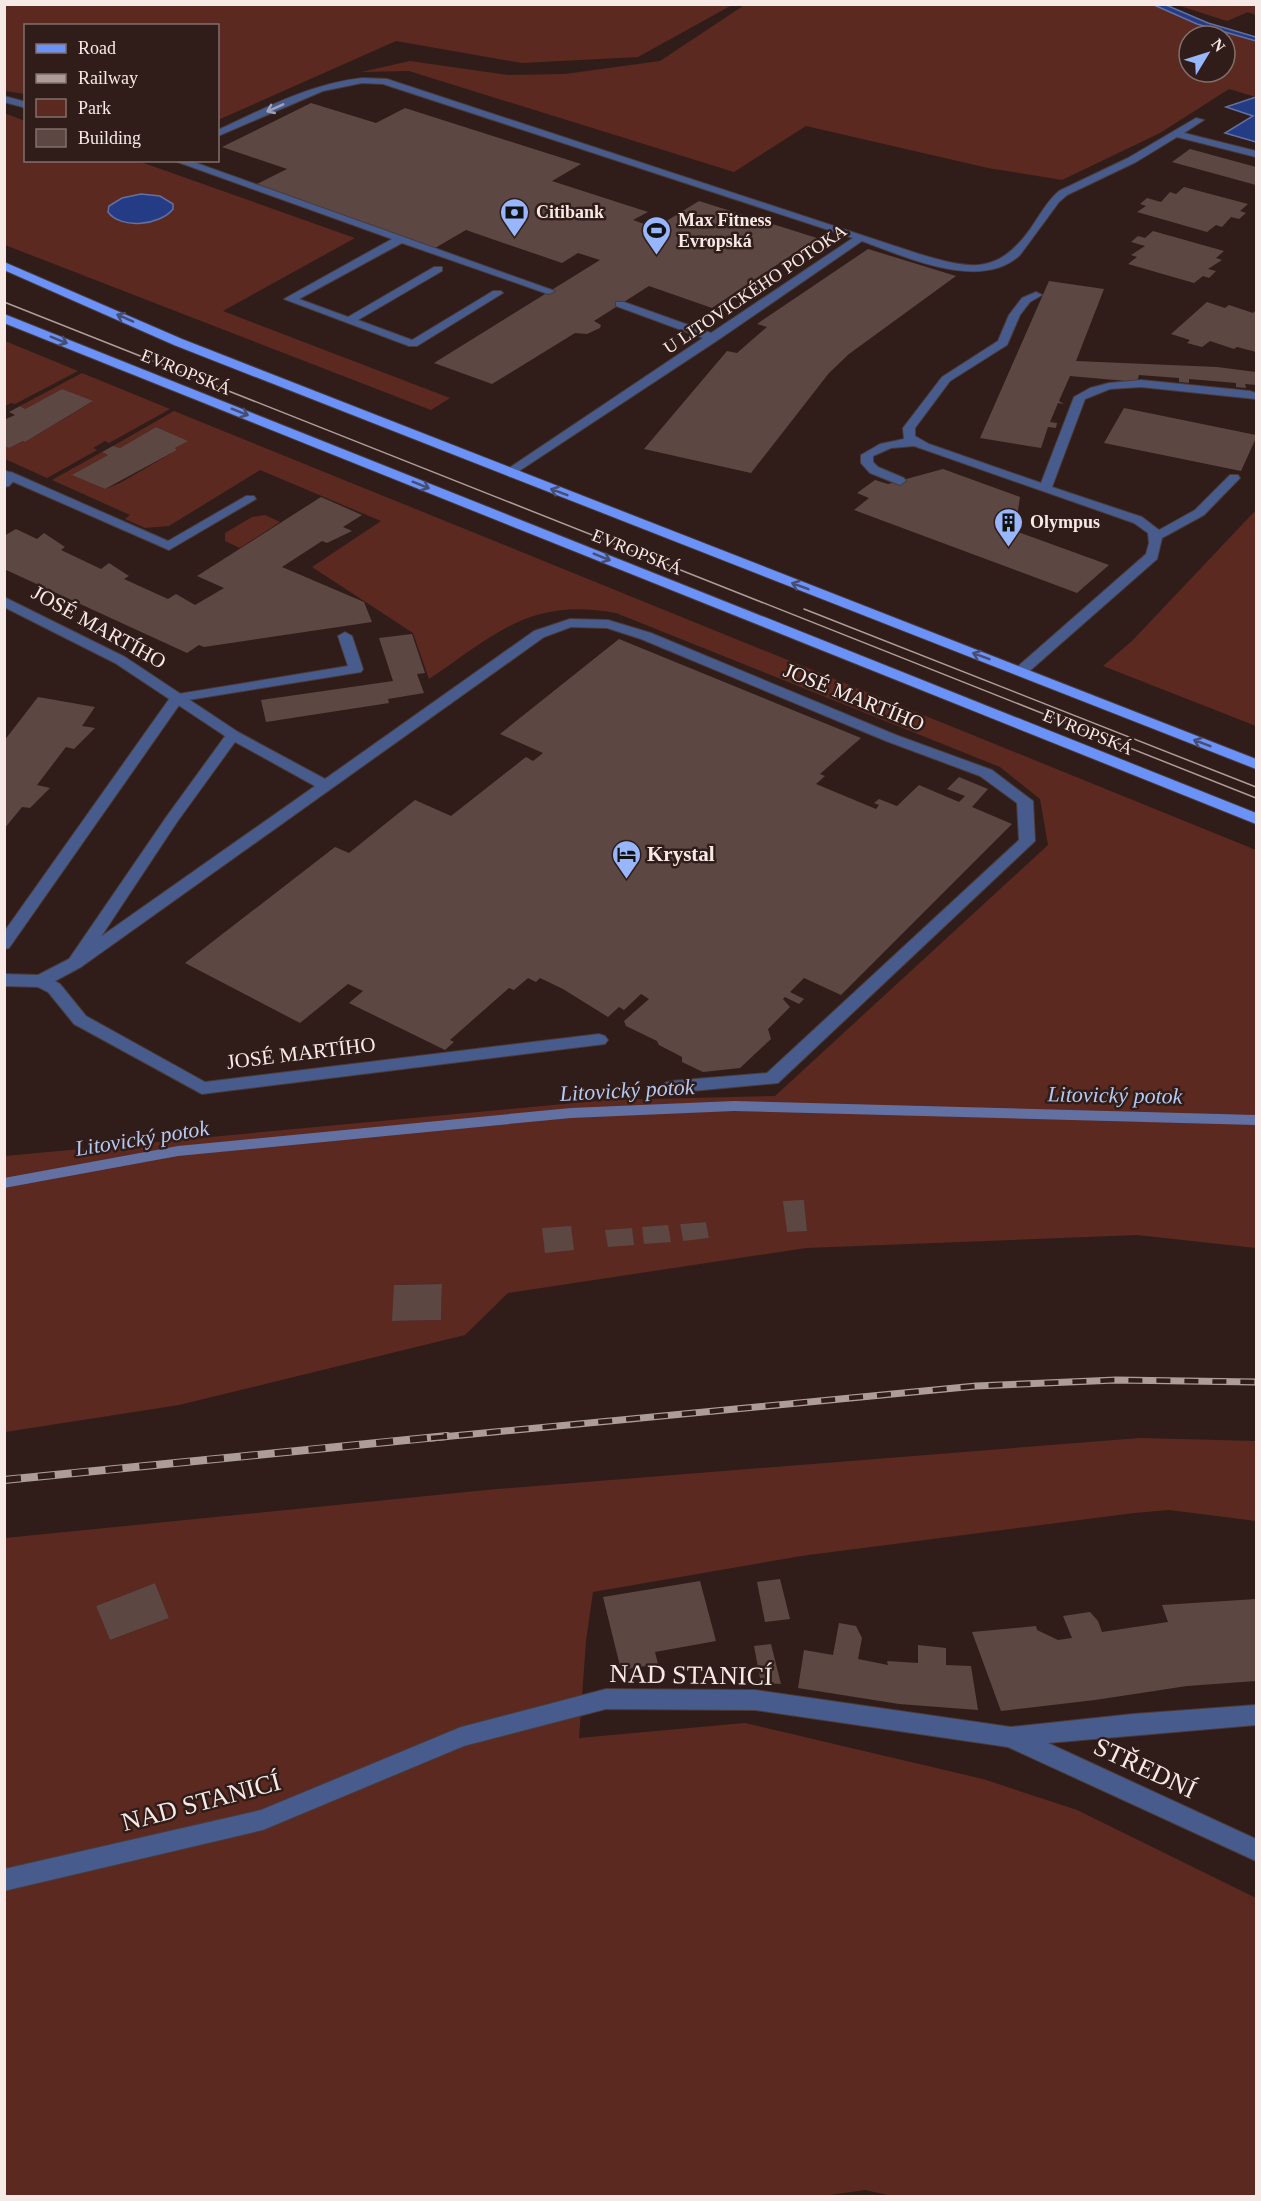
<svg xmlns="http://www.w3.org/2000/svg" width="1261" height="2201" viewBox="0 0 1261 2201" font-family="Georgia,serif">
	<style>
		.green { fill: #5c2920; fill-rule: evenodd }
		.water { fill: #233c85; stroke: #6370a2; stroke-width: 1.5 }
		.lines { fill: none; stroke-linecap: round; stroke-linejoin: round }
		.stream { fill: #6370a2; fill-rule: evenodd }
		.building { fill: #5d4743 }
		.lane-casing { stroke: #4c3a36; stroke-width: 2 }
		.street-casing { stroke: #4c3a36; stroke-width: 2 }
		.primary-casing { stroke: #4c3a36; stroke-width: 2 }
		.lane { fill: #475b8d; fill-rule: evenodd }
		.street { fill: #475b8d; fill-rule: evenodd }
		.primary { fill: #6a92f9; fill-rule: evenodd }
		.tram { stroke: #ad9d99; stroke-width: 1.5 }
		.rail-far1-casing { stroke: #ad9d99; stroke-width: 7 }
		.rail-casing { stroke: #ad9d99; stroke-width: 8 }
		.rail-far1 { stroke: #301d19; stroke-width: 4.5; stroke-dasharray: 14; stroke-linecap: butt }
		.rail { stroke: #301d19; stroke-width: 6; stroke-dasharray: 17; stroke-linecap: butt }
		.oneway { stroke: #9fa2ba }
		.oneway2 { stroke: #474c73 }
		.labels { text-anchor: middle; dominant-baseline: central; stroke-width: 5; stroke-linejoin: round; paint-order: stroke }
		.far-poi-label { font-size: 18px; font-weight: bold; fill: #f7e9e6; stroke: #301d19; text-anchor: start }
		.far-street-label { font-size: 18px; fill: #f7e9e6; stroke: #301d19 }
		.street-label { font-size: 21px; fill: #f7e9e6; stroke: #301d19 }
		.poi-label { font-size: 21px; font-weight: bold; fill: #f7e9e6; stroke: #301d19; text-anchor: start }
		.water-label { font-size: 22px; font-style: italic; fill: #b6c9f3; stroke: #301d19 }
		.near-street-label { font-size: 26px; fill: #f7e9e6; stroke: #301d19 }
	</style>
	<rect width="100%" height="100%" fill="#301d19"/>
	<g class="green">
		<path d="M5,4H732V5L638,57L522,63L396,41L218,120V26H26L25,94L5,91Z"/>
		<path d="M746,4L1154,5L1197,24L1256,41V97L1229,89L1160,133L1062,180L988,168L806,126L734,172L409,71L361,72L410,61L508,75L565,74L660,61ZM1189,36H1225V72H1189Z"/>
		<path d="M1177,5H1256V15L1248,12L1227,21Z"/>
		<path d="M4,113L25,121L26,160L138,161L355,238L223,311L450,398L431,410L5,245Z"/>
		<path d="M5,341L78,371L15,404L11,403L5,406Z"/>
		<path d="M82,373L170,409L109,443L105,441L93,448L97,450L47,478L5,459V446L9,448L23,441L25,442L92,402L62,389L25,409L20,406Z"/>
		<path d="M174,411L1256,850V1248L1137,1235L806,1248L508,1293L465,1335L179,1405L5,1432V1156L607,1100L775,1096L1048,845L1040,799L1000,767L616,613C530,597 496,634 429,679L413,633L312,567L381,521L260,470L169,526L145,528L125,519L130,515L52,480L102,452L108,455L73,475L105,489L120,483L177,450L175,448L187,441L156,427L120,448L113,446ZM784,1201H804L807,1231H787ZM706,1222L709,1238L683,1240L680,1224ZM442,1284L441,1320L393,1321L395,1285Z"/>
		<path d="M1256,510V726L1103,666L1132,641Z"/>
		<path d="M265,515L280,522L240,548L225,541V533L252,517Z"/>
		<path d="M1140,1438L1256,1441V1521L1169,1510L1134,1513L801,1556L593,1592L586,1641L579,1738L745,1723L983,1779L1077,1810L1256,1898V2196H892L865,2190L823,2196H5V1538L497,1489ZM155,1583L169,1618L110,1640L96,1606Z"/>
	</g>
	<g class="water">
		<path d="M1154,5H1166L1208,23L1256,37V41L1197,24Z"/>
		<path d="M1256,97V142L1225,133L1253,116L1226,107Z"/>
		<path d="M141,194L160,196L173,204V209C161,225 121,230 108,212L109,206L122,198Z"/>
	</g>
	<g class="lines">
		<path class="stream" d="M734,1101L1256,1115V1125L734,1111L571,1118L178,1156L4,1188V1178L178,1146L571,1108Z"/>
	</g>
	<g class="building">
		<path d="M311,103L376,123L405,108L581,164L552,181L648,212L633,220L655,228L699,201L817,238L712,308L649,286L594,321L601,325L600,328L587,334L575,333L492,384L434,363L600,260L578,253L562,263L466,230L435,248L255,185L287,169L222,147Z"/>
		<path d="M1190,149L1256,167V185L1172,162Z"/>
		<path d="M1184,187L1248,204L1240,211L1246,213L1239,219L1231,217L1222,227L1216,225L1207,232L1137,212L1146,206L1140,204L1147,198L1161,202L1170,192L1176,194Z"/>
		<path d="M1153,231L1224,251L1216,258L1222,260L1208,269L1216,271L1209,278L1203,276L1194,283L1128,264L1137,257L1131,255L1145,246L1131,242L1138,236L1145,238Z"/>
		<path d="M868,249L956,276L849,354L829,373L751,473L644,449L727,351L737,353L767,327L757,324Z"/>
		<path d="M1049,281L1104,289L1076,361L1217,367L1256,372V385L1245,384L1246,388L1236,387V383L1189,379V383L1179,382V378L1139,375L1137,382L1070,376L1059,401L1064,404L1058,403L1050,422L1057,423L1056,428L1048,427L1041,448L980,438Z"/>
		<path d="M1207,302L1225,308L1229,305L1253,313L1256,310V352L1237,347L1234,349L1210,341L1202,347L1187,343L1190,340L1171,334Z"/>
		<path d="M62,389L93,401L25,442L23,441L9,448L4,446V420L15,415L9,412L20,406L25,409Z"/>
		<path d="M1124,408L1256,435V438L1241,471L1104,443Z"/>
		<path d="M156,427L188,441L175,448L177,450L105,489L72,475L108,455L102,452L113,446L120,448Z"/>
		<path d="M943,469L1020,497L1015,531L1109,565L1077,593L854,510L869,498L857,493L875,480L888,484Z"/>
		<path d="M321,497L362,515L343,527L352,531L327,543L322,541L282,567L364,602L372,622L204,647L199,645L187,653L4,569V536L16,529L37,539L44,533L65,547L61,550L101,569L109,563L129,576L124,579L168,599L176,594L195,605L224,588L197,576Z"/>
		<path d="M412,634L425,673L417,674L424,693L388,699L389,703L266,722L261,700L393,681L379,638Z"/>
		<path d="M619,639L861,738L820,774L825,776L816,784L876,809L879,805L874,803L879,799L897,806L919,785L959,802L965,796L947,789L959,777L988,789L972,807L1012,824L841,995L804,978L790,992L804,999L799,1004L785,997L783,999L790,1007L768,1029L771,1039L740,1068L703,1072L682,1062V1057L659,1045L657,1041L626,1026L624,1021L649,999L641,994L624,1010L619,1007L608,1017L563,989L540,978L536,982L528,978L514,990L509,988L450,1040L454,1042L445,1050L349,1003L363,991L348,984L300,1023L185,963L335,847L349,853L415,800L451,816L526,757L533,761L543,753L500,734Z"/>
		<path d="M38,697L95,707L82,726L95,728L74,749L66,747L37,785L50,788L30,808L22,807L4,829V741Z"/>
		<path d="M804,1200L807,1231L787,1232L783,1201Z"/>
		<path d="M706,1222L709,1238L683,1241L680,1224Z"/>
		<path d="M668,1225L671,1242L644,1244L642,1227Z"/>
		<path d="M571,1226L574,1250L545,1253L542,1228Z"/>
		<path d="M632,1228L634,1245L608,1247L605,1230Z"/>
		<path d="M442,1284L441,1320L392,1321L394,1285Z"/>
		<path d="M780,1579L790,1619L765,1622L757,1582Z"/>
		<path d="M700,1581L716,1641L655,1652L658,1664L621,1670L603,1597Z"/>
		<path d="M155,1583L169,1618L110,1640L96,1606Z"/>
		<path d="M1256,1599V1681L1187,1686L1095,1700L1001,1711L972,1632L1036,1626L1037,1630L1058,1640L1072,1638L1063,1616L1090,1612L1098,1621L1102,1632L1168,1622L1162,1605Z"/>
		<path d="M839,1623L856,1626L862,1638L858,1659L888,1665L887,1661L918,1663V1645L946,1648V1665L971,1666L978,1710L899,1704L798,1688L804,1650L833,1655Z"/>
		<path d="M771,1644L781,1684L761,1683L754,1646Z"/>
	</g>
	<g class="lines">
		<defs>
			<g id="lane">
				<path d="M362,78L387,79L919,254C970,269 997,276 1031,228C1040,215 1047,201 1059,191L1128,158L1196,118L1204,120L1184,133L1256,151V157L1177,137L1136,162L1067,195L1059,202L1020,255C981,292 906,257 862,241L718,340L510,477L504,473L506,470L703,338L616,306V302H624L711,333L853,238L383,84L362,83L323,91L218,136V130C265,108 310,84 362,78Z"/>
				<path d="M4,96L26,102V108L4,102Z"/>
				<path d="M172,160H188L555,291L549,294L545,293L402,243L299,299L348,317L434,267H442V271L358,320L412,340L493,291H501L503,293L417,346H409L284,299L392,239Z"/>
				<path d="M1036,292L1042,295L1030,302L1020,315L1007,345L950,381L915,428V436L929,444L1041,483L1074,397L1090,388L1109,383L1141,380L1250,391L1256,393V399L1141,387L1110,389L1085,399L1052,487L1142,517L1159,530L1195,510L1230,475H1238L1240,478L1204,515L1162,538L1157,559L1025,675L1020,676L1013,672L1015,669L1146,554L1149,543L1148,533L1134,523L914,446L891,448L873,456V462L878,467L904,478L906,481L900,485L870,473L861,463V455L880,444L904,439L903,428L942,377L998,341L1009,315L1022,298Z"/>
				<path d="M11,472L168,541L246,496H254L256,499L169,550L7,479V473Z"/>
				<path d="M345,632L352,636L363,669L361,672L182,701L9,948L4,949V932L172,695L348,666L338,636Z"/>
				<path d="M233,731L240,735L177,822L81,967H69L67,963L69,959L167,816L228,732Z"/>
			</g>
			<g id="street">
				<path d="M4,470L18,476L9,486L4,487Z"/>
				<path d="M4,597L125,657L238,732L325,779L534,631L570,619L608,620L651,633L896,735L992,770L1033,801L1035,841L778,1083L671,1093L665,1091L662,1087L665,1083L671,1081L767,1073L1019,840L1017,803L980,776L886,741L641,639L607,628L571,627L544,637L81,967L55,981L60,984L86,1016L205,1082L599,1034L605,1036L608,1040L605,1044L202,1094L74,1024L48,992L38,987L4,986V974L38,975L69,959L315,786L228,738L115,663L4,607Z"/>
				<path d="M606,1689L755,1690L1011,1727L1133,1714L1256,1705V1725L1048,1743L1256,1839V1861L1008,1747L755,1710L606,1709L464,1746L263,1830L4,1891V1869L261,1810L461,1727Z"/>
			</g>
			<g id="primary">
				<path d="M4,262L182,339L1256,759V769L174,345L4,270Z"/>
				<path d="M4,314L1256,813V824L4,323Z"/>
			</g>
		</defs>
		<use href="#lane" class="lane-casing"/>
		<use href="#street" class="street-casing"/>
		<use href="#primary" class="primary-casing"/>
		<use href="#lane" class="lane"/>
		<use href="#street" class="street"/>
		<use href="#primary" class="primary"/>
		<g class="tram">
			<path d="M4,302L1256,798"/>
			<path d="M804,609L1256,787"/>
		</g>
		<defs>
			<path id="rail-far1" d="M431,1438L976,1386L1116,1380L1256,1382"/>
			<path id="rail" d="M4,1480L447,1436"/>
		</defs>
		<use href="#rail-far1" class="rail-far1-casing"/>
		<use href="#rail" class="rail-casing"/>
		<use href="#rail-far1" class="rail-far1"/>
		<use href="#rail" class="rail"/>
	</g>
	<defs><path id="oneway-shaft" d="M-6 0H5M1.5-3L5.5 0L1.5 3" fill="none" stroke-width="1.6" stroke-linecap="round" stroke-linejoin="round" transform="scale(1.5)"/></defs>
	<use class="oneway" href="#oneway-shaft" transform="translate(275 108) rotate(156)"/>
	<g class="oneway2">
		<use href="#oneway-shaft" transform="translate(125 318) rotate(-156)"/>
		<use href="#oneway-shaft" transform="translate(59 340) rotate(22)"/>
		<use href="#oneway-shaft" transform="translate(240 412) rotate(22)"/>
		<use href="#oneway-shaft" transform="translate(421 485) rotate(22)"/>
		<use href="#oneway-shaft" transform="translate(559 492) rotate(-159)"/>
		<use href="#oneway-shaft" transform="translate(602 557) rotate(22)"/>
		<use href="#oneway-shaft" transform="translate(800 586) rotate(-159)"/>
		<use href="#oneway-shaft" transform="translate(981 656) rotate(-159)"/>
		<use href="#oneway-shaft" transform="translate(1202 743) rotate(-159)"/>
	</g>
	<defs>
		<symbol id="bank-pin" viewBox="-11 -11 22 30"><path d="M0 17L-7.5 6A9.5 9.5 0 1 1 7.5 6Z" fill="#97b6fd" stroke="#301d19"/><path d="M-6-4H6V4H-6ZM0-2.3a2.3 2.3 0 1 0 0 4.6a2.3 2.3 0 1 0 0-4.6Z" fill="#111"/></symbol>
		<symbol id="stadium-pin" viewBox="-11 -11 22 30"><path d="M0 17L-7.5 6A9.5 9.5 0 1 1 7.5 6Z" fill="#97b6fd" stroke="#301d19"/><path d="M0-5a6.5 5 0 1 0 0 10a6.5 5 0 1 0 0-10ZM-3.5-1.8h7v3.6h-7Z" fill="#111"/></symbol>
		<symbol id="building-pin" viewBox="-11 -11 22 30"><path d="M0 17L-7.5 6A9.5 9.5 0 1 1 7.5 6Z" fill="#97b6fd" stroke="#301d19"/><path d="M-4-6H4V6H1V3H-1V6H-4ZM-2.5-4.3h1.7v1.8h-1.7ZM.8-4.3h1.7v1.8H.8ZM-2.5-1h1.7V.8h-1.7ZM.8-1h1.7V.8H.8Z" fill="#111"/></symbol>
		<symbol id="hotel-pin" viewBox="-11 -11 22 30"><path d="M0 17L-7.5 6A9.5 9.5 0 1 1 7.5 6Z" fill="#97b6fd" stroke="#301d19"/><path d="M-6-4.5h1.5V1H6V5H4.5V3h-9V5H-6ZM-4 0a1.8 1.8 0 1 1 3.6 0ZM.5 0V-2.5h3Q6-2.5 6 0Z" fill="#111"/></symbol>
	</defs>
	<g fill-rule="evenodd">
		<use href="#bank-pin" x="498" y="196" width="33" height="45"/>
		<use href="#stadium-pin" x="640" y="214" width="33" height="45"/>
		<use href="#building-pin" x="992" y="506" width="33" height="45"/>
		<use href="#hotel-pin" x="610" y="838" width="33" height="45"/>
	</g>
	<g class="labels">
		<g class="far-poi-label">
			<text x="536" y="212">Citibank</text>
			<text x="678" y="220">Max Fitness<tspan x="678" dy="21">Evropská</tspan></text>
			<text x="1030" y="522">Olympus</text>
		</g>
		<g class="far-street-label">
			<text transform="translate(755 289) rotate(-34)">U LITOVICKÉHO POTOKA</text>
			<text transform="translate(186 372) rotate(22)">EVROPSKÁ</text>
			<text transform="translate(637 552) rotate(22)">EVROPSKÁ</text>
			<text transform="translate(1088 732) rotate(22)">EVROPSKÁ</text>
		</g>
		<g class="street-label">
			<text transform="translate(99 627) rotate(29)">JOSÉ MARTÍHO</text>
			<text transform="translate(854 697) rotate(22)">JOSÉ MARTÍHO</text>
			<text transform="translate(301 1053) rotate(-7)">JOSÉ MARTÍHO</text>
		</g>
		<g class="poi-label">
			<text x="647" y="854">Krystal</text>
		</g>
		<g class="water-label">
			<text transform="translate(627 1090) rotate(-3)">Litovický potok</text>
			<text transform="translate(1115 1095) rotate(1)">Litovický potok</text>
			<text transform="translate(142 1138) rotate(-9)">Litovický potok</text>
		</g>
		<g class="near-street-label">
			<text transform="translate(691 1675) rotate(1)">NAD STANICÍ</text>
			<text transform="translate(1145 1768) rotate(25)">STŘEDNÍ</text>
			<text transform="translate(201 1802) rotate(-15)">NAD STANICÍ</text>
		</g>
	</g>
	<rect width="1261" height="2201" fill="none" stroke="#f7e9e6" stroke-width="12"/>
	<rect x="24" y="24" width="195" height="138" fill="#301d19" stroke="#806f6b" stroke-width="1.5"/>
	<rect x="36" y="44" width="30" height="9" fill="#6a92f9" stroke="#806f6b" stroke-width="1.5"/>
	<text x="78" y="54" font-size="18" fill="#f7e9e6">Road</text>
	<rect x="36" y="74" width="30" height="9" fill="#ad9d99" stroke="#806f6b" stroke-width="1.5"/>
	<text x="78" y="84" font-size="18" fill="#f7e9e6">Railway</text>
	<rect x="36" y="99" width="30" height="18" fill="#5c2920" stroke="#806f6b" stroke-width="1.5"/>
	<text x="78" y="114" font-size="18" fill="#f7e9e6">Park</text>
	<rect x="36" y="129" width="30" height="18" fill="#5d4743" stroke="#806f6b" stroke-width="1.5"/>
	<text x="78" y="144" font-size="18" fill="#f7e9e6">Building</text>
	<g transform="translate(1207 54) rotate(52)"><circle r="28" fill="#301d19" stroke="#806f6b" stroke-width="1.5"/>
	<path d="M0-4.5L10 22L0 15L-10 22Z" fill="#97b6fd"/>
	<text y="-9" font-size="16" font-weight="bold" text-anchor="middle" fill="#f7e9e6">N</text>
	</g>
</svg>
